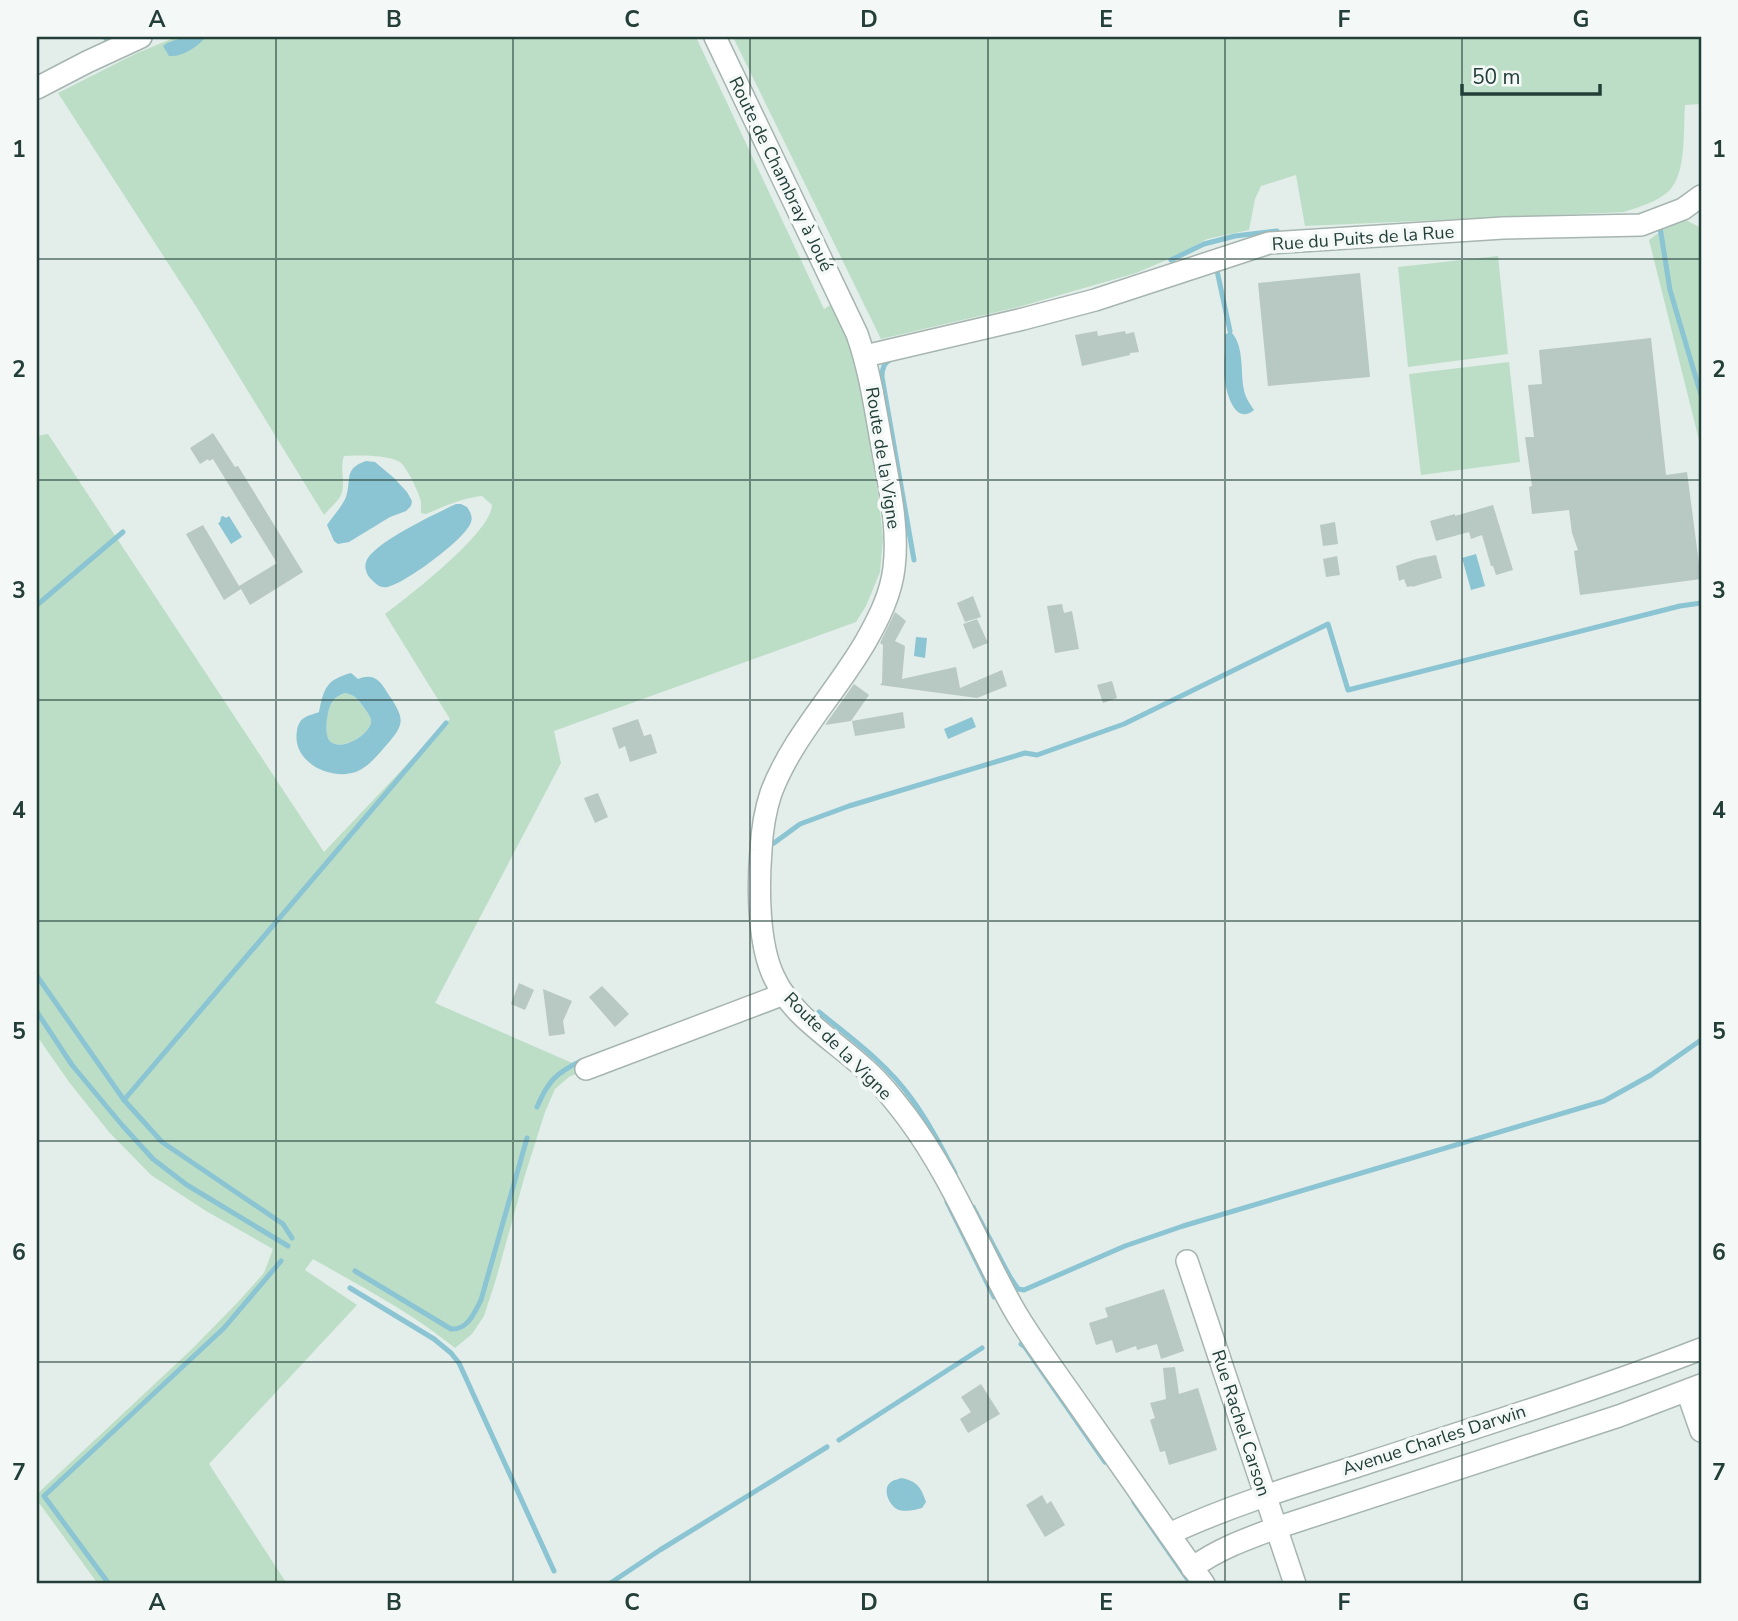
<svg xmlns="http://www.w3.org/2000/svg" width="1738" height="1621" viewBox="0 0 1738 1621" font-family="'Nunito Sans',sans-serif">
	<style>
		.green { fill: #bcdec7 }
		.water { fill: #8bc4d2; fill-rule: evenodd }
		.lines { fill: none; stroke-linecap: round; stroke-linejoin: round }
		.stream { stroke: #8bc4d2; stroke-width: 5 }
		.building { fill: #b8c8c2 }
		.minor-casing { stroke: #a6b5b0; stroke-width: 24 }
		.minor { stroke: #fff; stroke-width: 21 }
		.grid { fill: none; stroke: #233f38; stroke-width: 2; stroke-opacity: 0.55 }
		.labels { text-anchor: middle; dominant-baseline: central; stroke-width: 7; stroke-linejoin: round; paint-order: stroke }
		.street-label { font-size: 18px; fill: #233f38; stroke: #f4f9f7 }
		.neatline { fill: none; stroke: #233f38; stroke-width: 2.5 }
		.grid-label { font-size: 23px; text-anchor: middle; font-weight: bold; fill: #233f38 }
	</style>
	<rect width="100%" height="100%" fill="#e3ede9"/>
	<g class="green">
		<path d="M176,37H696L824,309L832,304L853,352L862,394L879,500L883,539L880,572L866,606L856,622L554,731L561,763L435,1003L586,1069L569,1077L555,1089L545,1112L525,1175L496,1279L484,1316L472,1334L455,1348C412,1313 362,1287 313,1259L305,1270L357,1305L209,1464L287,1584H98L37,1500V1494L192,1349L238,1302L264,1273L273,1249L206,1211L151,1175L109,1132L69,1082L37,1036V436L48,434L324,852L450,719L385,614C408,597 492,532 492,505L482,496C462,498 445,506 426,514L421,513C421,509 421,505 421,502C420,494 406,466 400,462C388,455 358,455 344,456C339,469 347,484 340,497C336,503 329,509 324,515L197,308L58,93L135,54Z"/>
		<path d="M733,37H1701V104L1685,105C1683,129 1687,173 1669,191C1657,202 1639,207 1624,212L1305,226L1296,175L1261,186L1255,199L1249,230L1207,239L1176,256L1136,273L1022,306L881,339Z"/>
		<path d="M1680,217L1701,228V448L1649,240Z"/>
		<path d="M1498,256L1508,354L1408,367L1398,267Z"/>
		<path d="M1509,362L1520,462L1421,475L1409,374Z"/>
		<path d="M345,693C353,695 357,698 362,705C365,709 370,715 371,720C373,733 339,754 329,740C324,734 327,709 331,702C335,698 340,695 345,693Z"/>
	</g>
	<g class="water">
		<path d="M184,37H206C197,47 183,57 169,56L163,46L167,43Z"/>
		<path d="M1230,331C1245,345 1240,372 1244,390C1245,397 1250,404 1254,410C1236,425 1227,396 1225,381C1223,366 1226,350 1225,335Z"/>
		<path d="M366,461L375,462L394,478L407,492L412,501L411,506L406,511L390,517L349,542L338,544L334,541L327,525C333,516 342,507 346,497C352,479 343,469 366,461Z"/>
		<path d="M456,504H461L467,507C470,511 473,517 471,522C467,538 403,585 387,587C381,588 377,585 373,581C367,576 364,569 366,562C371,544 437,513 456,504Z"/>
		<path d="M223,516L226,518L229,516L242,537L231,544L218,523L220,522L221,517Z"/>
		<path d="M1476,554L1485,586L1471,590L1462,558Z"/>
		<path d="M916,637L927,638L925,658L914,656Z"/>
		<path d="M351,673L358,679C377,671 382,685 391,698C403,717 405,723 390,741C381,751 371,765 358,771C333,782 291,763 297,731C297,727 300,720 304,718C308,715 315,714 319,712C324,688 326,680 351,673ZM345,693C354,695 357,698 362,705C365,709 370,715 371,720C373,733 339,754 329,740C324,734 327,709 332,702C335,697 340,695 345,693Z"/>
		<path d="M972,717L976,727L948,739L944,729Z"/>
		<path d="M901,1478C917,1481 921,1487 926,1502L922,1508C915,1510 907,1512 899,1510C890,1507 881,1489 891,1482C893,1480 899,1479 901,1478Z"/>
	</g>
	<g class="lines">
		<g class="stream">
			<path d="M106,39L109,37"/>
			<path d="M1663,223L1660,227L1670,290L1701,395"/>
			<path d="M1171,260L1204,244L1235,236L1277,231"/>
			<path d="M1216,266L1230,331"/>
			<path d="M890,360C883,363 882,370 882,377L914,560"/>
			<path d="M37,605L123,532"/>
			<path d="M774,843L800,824L849,806L1025,753L1037,755L1124,724L1328,624L1348,690L1680,606L1701,603"/>
			<path d="M37,976L124,1100L162,1142L283,1224L292,1238"/>
			<path d="M37,1012L72,1065L122,1125L153,1159L187,1185L288,1246"/>
			<path d="M819,1012C851,1038 887,1064 911,1098C928,1121 942,1148 955,1173"/>
			<path d="M124,1100L446,723"/>
			<path d="M537,1107C548,1081 556,1073 581,1061"/>
			<path d="M947,1202L994,1297"/>
			<path d="M973,1207L1010,1277L1018,1289L1024,1290L1125,1246L1183,1226L1604,1101L1651,1075L1701,1040"/>
			<path d="M355,1271L451,1329C468,1330 474,1313 481,1300L527,1138"/>
			<path d="M350,1288L434,1339L451,1353L459,1363L554,1571"/>
			<path d="M1021,1344L1025,1347L1105,1462"/>
			<path d="M839,1440L982,1348"/>
			<path d="M1134,1502L1191,1584"/>
			<path d="M109,1584L44,1496L224,1328L281,1261"/>
			<path d="M609,1584L660,1550L827,1447"/>
		</g>
	</g>
	<g class="building">
		<path d="M1360,273L1370,377L1268,386L1258,283Z"/>
		<path d="M1097,331L1098,336L1125,331L1126,334L1134,332L1139,352L1130,353V355L1082,366L1075,335Z"/>
		<path d="M1651,338L1666,475L1687,472L1701,579L1580,595L1574,551L1578,550L1572,533L1569,510L1532,514L1529,487L1532,486L1525,437H1534L1528,385L1542,384L1539,350Z"/>
		<path d="M213,433L235,467L238,466L303,572L250,605L241,589L224,600L186,534L203,525L239,586L277,563L213,459L209,461L208,459L200,464L190,448Z"/>
		<path d="M1493,505L1513,570L1496,575L1493,566H1491L1482,535L1471,539L1469,532L1436,541L1430,521L1455,514V516Z"/>
		<path d="M1335,522L1338,544L1323,546L1320,525Z"/>
		<path d="M1436,555L1442,578L1412,587V586L1407,587L1404,579L1399,581L1396,566L1416,559Z"/>
		<path d="M1337,556L1340,575L1326,577L1323,559Z"/>
		<path d="M973,596L981,617L965,622L957,603Z"/>
		<path d="M1062,604L1064,613L1072,611L1079,649L1055,653L1047,606Z"/>
		<path d="M895,612L906,621L895,641L905,646L902,679L956,667L960,688L1002,670L1007,686L977,698L880,685L882,683L883,645L880,643Z"/>
		<path d="M977,619L988,643L973,649L963,624Z"/>
		<path d="M1112,681L1117,698L1103,703L1097,685Z"/>
		<path d="M854,684L869,695L851,721L825,725Z"/>
		<path d="M903,712L905,728L855,736L852,721Z"/>
		<path d="M638,719L644,736L651,734L657,753L630,762L625,746L619,749L612,728Z"/>
		<path d="M598,793L608,817L595,823L584,798Z"/>
		<path d="M519,983L534,990L525,1010L511,1004Z"/>
		<path d="M602,986L629,1014L615,1027L589,997Z"/>
		<path d="M543,989L572,1001L563,1021L565,1034L549,1036Z"/>
		<path d="M1164,1289L1184,1351L1161,1359L1157,1344L1137,1350L1136,1346L1116,1353L1112,1340L1096,1345L1089,1323L1108,1317L1105,1308Z"/>
		<path d="M1175,1367L1179,1394L1198,1388L1217,1450L1169,1465L1165,1451L1160,1452L1150,1420L1155,1418L1150,1403L1166,1399L1163,1368Z"/>
		<path d="M981,1384L1000,1414L968,1433L960,1419L971,1412L961,1397Z"/>
		<path d="M1042,1495L1047,1504L1051,1501L1065,1525L1045,1537L1026,1505Z"/>
	</g>
	<g class="lines">
		<defs>
			<g id="minor">
				<path d="M715,37L857,334C870,371 875,408 882,446C889,486 899,527 894,568C891,594 879,618 866,641C836,693 792,737 771,793C765,811 762,831 761,850C758,887 758,944 774,977C792,1017 834,1040 865,1069C881,1083 894,1100 907,1117C943,1165 968,1221 995,1274C1003,1289 1010,1304 1019,1318C1038,1349 1060,1378 1080,1407C1121,1466 1163,1525 1204,1584"/>
				<path d="M37,88L87,62L141,37"/>
				<path d="M865,356L1023,319L1095,300L1269,243L1503,228L1641,225L1683,209L1701,196"/>
				<path d="M586,1069L784,994"/>
				<path d="M1187,1261L1295,1584"/>
				<path d="M1687,1391L1701,1431"/>
				<path d="M1169,1534C1231,1505 1298,1485 1364,1464C1477,1427 1590,1392 1701,1349"/>
				<path d="M1192,1568C1218,1549 1246,1539 1276,1528L1619,1416L1701,1385"/>
			</g>
		</defs>
		<use href="#minor" class="minor-casing"/>
		<use href="#minor" class="minor"/>
	</g>
	<path class="grid" d="M276,37V1584M513,37V1584M750,37V1584M988,37V1584M1225,37V1584M1462,37V1584M37,259H1701M37,480H1701M37,700H1701M37,921H1701M37,1141H1701M37,1362H1701"/>
	<g class="labels">
		<g class="street-label">
			<text transform="translate(781 174) rotate(64)">Route de Chambray à Joué</text>
			<text transform="translate(1363 238) rotate(-4)">Rue du Puits de la Rue</text>
			<text transform="translate(883 458) rotate(81)">Route de la Vigne</text>
			<text transform="translate(838 1046) rotate(45)">Route de la Vigne</text>
			<text transform="translate(1241 1423) rotate(72)">Rue Rachel Carson</text>
			<text transform="translate(1434 1440) rotate(-18)">Avenue Charles Darwin</text>
		</g>
	</g>
	<rect width="1738" height="1621" fill="none" stroke="#f4f9f7" stroke-width="77"/>
	<path d="M1462 84v10h138v-10" fill="none" stroke="#233f38" stroke-width="3.5"/>
	<text x="1472" y="84" font-size="21" fill="#233f38" stroke="#f4f9f7" stroke-width="5" paint-order="stroke">50 m</text>
	<rect x="38" y="38" width="1662" height="1544" class="neatline"/>
	<g class="grid-label">
		<text x="157" y="27">A</text>
		<text x="394" y="27">B</text>
		<text x="632" y="27">C</text>
		<text x="869" y="27">D</text>
		<text x="1106" y="27">E</text>
		<text x="1344" y="27">F</text>
		<text x="1581" y="27">G</text>
		<text x="19" y="157">1</text>
		<text x="1719" y="157">1</text>
		<text x="19" y="377">2</text>
		<text x="1719" y="377">2</text>
		<text x="19" y="598">3</text>
		<text x="1719" y="598">3</text>
		<text x="19" y="818">4</text>
		<text x="1719" y="818">4</text>
		<text x="19" y="1039">5</text>
		<text x="1719" y="1039">5</text>
		<text x="19" y="1260">6</text>
		<text x="1719" y="1260">6</text>
		<text x="19" y="1480">7</text>
		<text x="1719" y="1480">7</text>
		<text x="157" y="1610">A</text>
		<text x="394" y="1610">B</text>
		<text x="632" y="1610">C</text>
		<text x="869" y="1610">D</text>
		<text x="1106" y="1610">E</text>
		<text x="1344" y="1610">F</text>
		<text x="1581" y="1610">G</text>
	</g>
</svg>
